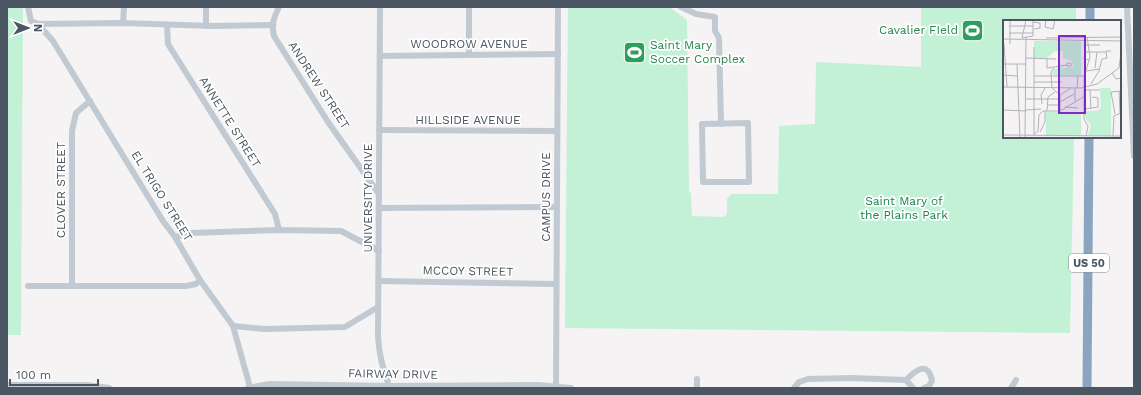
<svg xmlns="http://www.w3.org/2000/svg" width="1141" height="395" viewBox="0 0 1141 395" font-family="'Work Sans',sans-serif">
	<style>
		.green { fill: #c3f1d5 }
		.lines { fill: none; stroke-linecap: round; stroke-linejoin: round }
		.minor { stroke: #c1cad2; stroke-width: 6 }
		.highway { stroke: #8ba5c1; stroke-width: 9 }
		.labels { text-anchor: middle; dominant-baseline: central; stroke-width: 3.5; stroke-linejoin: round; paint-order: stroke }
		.shield { fill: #fff; stroke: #808990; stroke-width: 1 }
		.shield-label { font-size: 11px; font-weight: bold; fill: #4a5661 }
		.leisure-label { font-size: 12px; fill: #27864d; stroke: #fff; text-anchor: end }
		.street-label { font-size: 12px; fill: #4a5661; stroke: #fff }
		.park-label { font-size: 12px; fill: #17864f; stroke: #fff }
		.inset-road { fill: none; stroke: #b1b4b9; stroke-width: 1 }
		.view { fill: #7b2cbf; fill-opacity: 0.15; stroke: #7b2cbf; stroke-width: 2 }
		.inset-edge { fill: none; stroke: #4a5661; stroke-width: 2 }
	</style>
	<rect width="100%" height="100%" fill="#f5f3f3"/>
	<g class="green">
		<path d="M7,7H23L21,335H7Z"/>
		<path d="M568,7H669L687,20L689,192L691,193L692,216L724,217L727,214V199L731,194H778L779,126L815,124L816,62L921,67V7H1076V21H1004V137H1074L1070,333L565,328Z"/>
	</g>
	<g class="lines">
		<g class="minor">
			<path d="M28,7L31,21L38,24L123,23L213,26L273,25"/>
			<path d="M206,7V26"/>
			<path d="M279,7C274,17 271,25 274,36L328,122L379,194"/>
			<path d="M380,7L378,336C379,355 383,371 390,388"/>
			<path d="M681,7L696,14L715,17V31L719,38L721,124"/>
			<path d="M1127,7L1134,156"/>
			<path d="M123,23L124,7"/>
			<path d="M38,24L53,41L163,221L175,237L200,280L233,326L250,387"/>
			<path d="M167,25L168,44L275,214L279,230"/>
			<path d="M469,54V7"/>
			<path d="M380,56L558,54"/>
			<path d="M748,123L749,182H703L702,124Z"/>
			<path d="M379,130L557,131"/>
			<path d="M379,208L556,207"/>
			<path d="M175,237L191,233L279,230L341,231L379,251"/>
			<path d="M379,281L556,284"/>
			<path d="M28,286H186L196,284L200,280"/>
			<path d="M72,286V131L76,113L90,101"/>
			<path d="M233,326L265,329L345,327L378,307"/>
			<path d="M906,380C916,370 928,360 932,381L929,386L924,388"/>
			<path d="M7,385H87L109,388"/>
			<path d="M556,386L558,7"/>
			<path d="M248,388L270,384L389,386L538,385L571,388"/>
			<path d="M697,388V379"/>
			<path d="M794,388L799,382L808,379L851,378L906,380L913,388"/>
			<path d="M1011,388L1016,380"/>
		</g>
		<g class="highway">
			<path d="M1090,21V7"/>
			<path d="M1087,388L1089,137"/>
		</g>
	</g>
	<defs>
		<symbol id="stadium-square" viewBox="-11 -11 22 22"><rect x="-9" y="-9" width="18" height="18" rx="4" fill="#2e9e5b" stroke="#fff"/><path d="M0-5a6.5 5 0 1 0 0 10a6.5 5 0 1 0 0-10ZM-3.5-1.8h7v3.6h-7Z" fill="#fff"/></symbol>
	</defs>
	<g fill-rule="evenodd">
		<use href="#stadium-square" x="960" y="18" width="25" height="25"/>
		<use href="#stadium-square" x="622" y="40" width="25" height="25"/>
	</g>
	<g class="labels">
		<rect class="shield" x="1069" y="254" width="40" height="18" rx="3"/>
		<g class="shield-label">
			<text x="1089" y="263">US 50</text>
		</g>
		<g class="leisure-label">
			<text x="958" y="30">Cavalier FIeld</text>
			<text x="650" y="45" text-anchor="start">Saint Mary<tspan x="650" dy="14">Soccer Complex</tspan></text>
		</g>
		<g class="street-label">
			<text x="469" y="44">WOODROW AVENUE</text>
			<text transform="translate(319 85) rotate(57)">ANDREW STREET</text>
			<text x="468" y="120">HILLSIDE AVENUE</text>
			<text transform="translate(230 122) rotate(58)">ANNETTE STREET</text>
			<text transform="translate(61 190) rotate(-90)">CLOVER STREET</text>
			<text transform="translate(162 196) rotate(58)">EL TRIGO STREET</text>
			<text transform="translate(546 197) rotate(-90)">CAMPUS DRIVE</text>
			<text transform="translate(368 198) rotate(-90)">UNIVERSITY DRIVE</text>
			<text transform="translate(468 271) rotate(1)">MCCOY STREET</text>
			<text transform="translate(393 374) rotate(1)">FAIRWAY DRIVE</text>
		</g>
		<g class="park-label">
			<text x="904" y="201">Saint Mary of<tspan x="904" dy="14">the Plains Park</tspan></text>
		</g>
	</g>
	<g transform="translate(1003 20)">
		<rect width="118" height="118" fill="#f5f3f3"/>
		<path d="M31,21H78V55H49L51,49L70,47L69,41L60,38V31H52L44,38H31ZM97,68H108V116L85,115L88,105L82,98V91H94L98,88ZM43,92H78V115H43Z" fill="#c3f1d5"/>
		<path class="inset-road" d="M7,0V24M43,0L42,7L50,9L52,0M30,2L37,3V8L31,9M6,6H30M6,13H30M19,18L30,16V0M19,18L23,0M43,18L118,17M0,19L118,21M1,24L4,67M81,25H97M31,27V115M82,32H103M82,32L81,39L87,40M23,38L53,39M44,39V48L64,45M64,43H68V46H64ZM0,44H23M14,44L17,118M51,48L48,52L49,68L57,75M92,48L94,32M83,51L97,49M109,53L113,59L118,58M0,55L14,56M31,56H81M31,62H59M88,64L96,51L99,39L104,38L103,31H108M0,67L78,68L94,64L116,48L118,32M74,68L75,56M81,70H97M87,70L88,89M116,71L117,93M57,75L68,68M23,79H57M72,81V68M57,82L71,74M39,84L38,75L42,68M44,85H57M62,87L75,88M82,89L95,87V78L89,77M0,90L23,91M23,90L38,89M40,91H57L82,76M44,91L45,77L52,72M57,91V75M112,94L108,72L118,71M37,112L42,102V91M31,114L35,111L36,95L40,91M0,115L118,116M83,116L85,106L81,99V57L87,37L84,17M110,116L111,96L118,93M22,118L23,17"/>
		<path class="view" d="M56,16H82V93H56Z"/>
		<rect width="118" height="118" class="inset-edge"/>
	</g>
	<rect width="1141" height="395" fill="none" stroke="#4a5661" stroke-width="16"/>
	<g transform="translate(28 28) rotate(90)" stroke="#ffffff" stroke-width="3" paint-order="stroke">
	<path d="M0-3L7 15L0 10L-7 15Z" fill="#4a5661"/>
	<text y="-6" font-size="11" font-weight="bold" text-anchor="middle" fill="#4a5661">N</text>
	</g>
	<path d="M10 379v6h88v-6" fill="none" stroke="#4a5661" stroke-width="2"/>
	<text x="16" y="379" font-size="12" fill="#4a5661" stroke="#ffffff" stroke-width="3" paint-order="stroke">100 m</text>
</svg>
